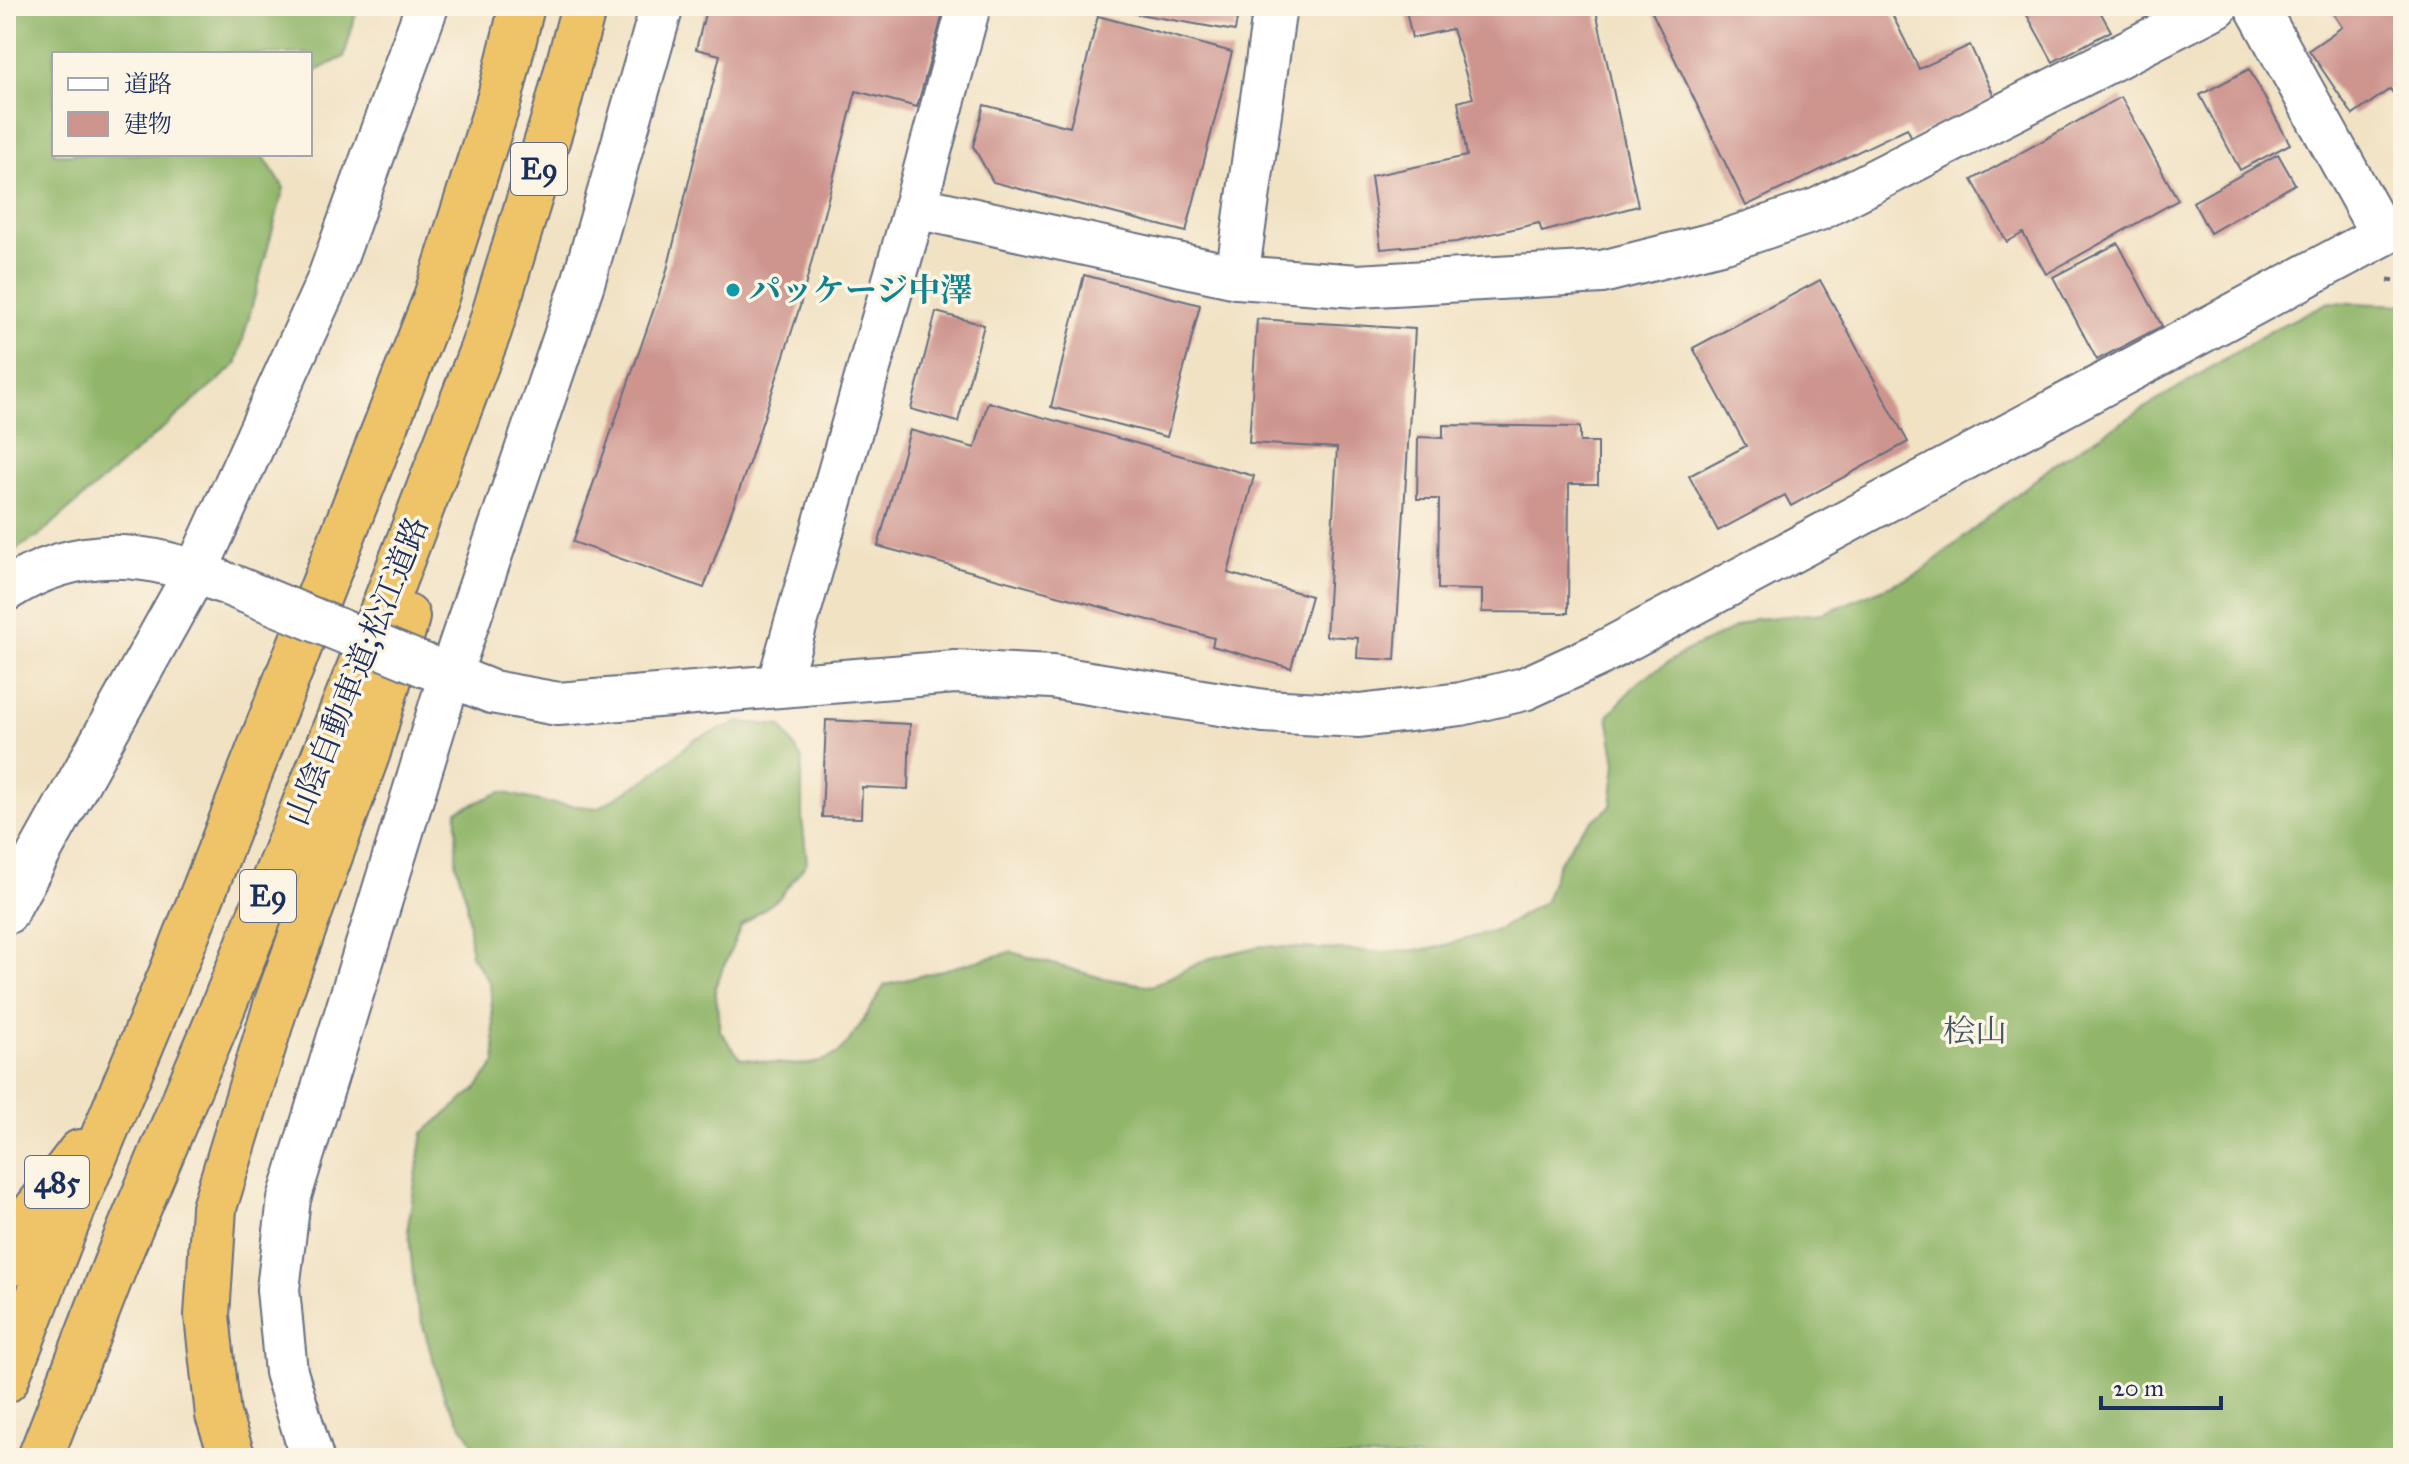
<svg xmlns="http://www.w3.org/2000/svg" width="2409" height="1464" viewBox="0 0 2409 1464" font-family="'IM FELL Great Primer','Noto Serif JP',serif">
	<style>
		.forest { fill: #91b66b; stroke: #567264; stroke-width: 2 }
		.building { fill: #ce958f }
		.lines { fill: none; stroke-linecap: round; stroke-linejoin: round }
		.minor-casing { stroke: #666e82; stroke-width: 46 }
		.highway-casing { stroke: #666e82; stroke-width: 48 }
		.path { stroke: #666e82; stroke-width: 5; stroke-dasharray: 6 6; stroke-linecap: butt }
		.minor { stroke: #fff; stroke-width: 42 }
		.highway { stroke: #efc469; stroke-width: 44 }
		.minor-bridge-casing { stroke: #666e82; stroke-width: 46; stroke-linecap: butt }
		.minor-bridge { stroke: #fff; stroke-width: 42 }
		.culture-dot { fill: #0f9aa8; stroke: #fcf5e5; stroke-width: 3 }
		.labels { text-anchor: middle; dominant-baseline: central; stroke-width: 7; stroke-linejoin: round; paint-order: stroke }
		.shield { fill: #fcf5e5; stroke: #5e6a86; stroke-width: 2 }
		.shield-label { font-size: 30px; font-weight: bold; fill: #1b2f5e }
		.culture-label { font-size: 32px; font-weight: bold; fill: #0d838f; stroke: #fcf5e5; text-anchor: start }
		.street-label { font-size: 32px; fill: #1b2f5e; stroke: #fcf5e5 }
		.park-label { font-size: 32px; fill: #425865; stroke: #fcf5e5 }
	</style>
	<rect width="100%" height="100%" fill="#fcf5e5"/>
	<filter id="ink" filterUnits="userSpaceOnUse"><feTurbulence type="fractalNoise" baseFrequency=".0125" numOctaves="2"/><feDisplacementMap in="SourceGraphic" scale="16" xChannelSelector="R" yChannelSelector="G"/><feConvolveMatrix kernelMatrix="1 2 1 2 8 2 1 2 1" color-interpolation-filters="sRGB"/></filter>
	<filter id="wash" filterUnits="userSpaceOnUse"><feTurbulence type="fractalNoise" baseFrequency=".006" numOctaves="4" result="noise"/><feDisplacementMap in="SourceGraphic" scale="32" xChannelSelector="R" yChannelSelector="G"/><feGaussianBlur stdDeviation="1.8" result="paint"/><feColorMatrix in="noise" values="0 0 0 0 0 0 0 0 0 0 0 0 0 0 0 0 0 1.4 0 .05"/><feComposite in="paint" operator="in"/></filter>
	<g filter="url(#wash)">
		<rect width="100%" height="100%" fill="#f1e2c4"/>
		<g class="forest">
			<path d="M6,6H358L344,57L310,74V54H54V154H262L284,188L236,365L37,537L6,555Z"/>
			<path d="M2329,302L2403,305V1458H494L477,1450L445,1398L416,1303L408,1226L423,1133L475,1090L496,1063L490,983L471,955L467,902L456,864L457,811L501,792L547,803L598,808L647,779L695,739L740,722L781,726L802,759V818L807,862L779,898L741,926L715,987L720,1031L740,1058C771,1062 811,1073 838,1053C853,1041 874,1002 885,985L1011,952L1102,978L1152,986L1207,959L1261,946L1379,952L1431,949L1498,930L1545,901L1558,864L1580,831L1611,806L1616,763L1608,716L1638,682L1686,651L1754,619L1824,613L1918,574L2057,462L2272,330Z"/>
		</g>
		<g id="blocks">
			<g class="building">
				<path d="M707,6H945L917,107L856,91L800,306L750,460L704,588L573,542L666,274L720,55L696,49Z"/>
				<path d="M1093,6H1239L1235,31Z"/>
				<path d="M1405,6H1595L1638,206L1542,232L1539,223L1456,242L1381,249L1371,176L1467,156L1458,102L1473,98L1452,29L1412,38Z"/>
				<path d="M1649,6H1888L1919,69L1970,45L1995,98L1912,138L1907,128L1746,206Z"/>
				<path d="M2022,6H2097L2111,31L2053,62Z"/>
				<path d="M2328,6H2403V107L2390,89L2353,115L2309,50L2342,27Z"/>
				<path d="M1098,16L1232,52L1186,232L993,182L973,146L984,105L1070,127Z"/>
				<path d="M2249,69L2290,144L2240,170L2200,95Z"/>
				<path d="M2121,97L2178,200L2046,274L2023,233L2007,242L1972,180Z"/>
				<path d="M2278,154L2295,184L2210,233L2193,202Z"/>
				<path d="M2118,243L2162,326L2097,360L2053,277Z"/>
				<path d="M1084,275L1200,305L1167,437L1051,407Z"/>
				<path d="M1820,280L1908,442L1791,506L1785,495L1718,531L1689,476L1746,446L1693,348Z"/>
				<path d="M936,312L984,325L958,422L911,409Z"/>
				<path d="M1257,319L1415,329L1395,660L1357,658L1358,638L1326,636L1337,448L1249,443Z"/>
				<path d="M988,402L1254,476L1228,573L1311,596L1291,668L1212,646L1214,638L878,546L910,430L975,448Z"/>
				<path d="M1443,425L1580,427V442H1598V484H1569L1568,613L1482,612V590L1438,589L1439,499H1417L1418,437L1443,438Z"/>
				<path d="M826,720L910,724L908,789L862,787L861,818L822,817Z"/>
			</g>
		</g>
	</g>
	<g filter="url(#ink)">
		<use href="#blocks" fill-opacity="0" stroke="#666e82" stroke-width="2"/>
		<g class="lines">
			<defs>
				<g id="minor">
					<path d="M2256,6L2382,235"/>
					<path d="M915,207L1237,277L1358,286L1602,272L1725,241L1819,209L2217,6"/>
					<path d="M1237,277L1275,6"/>
					<path d="M6,590C77,544 147,550 222,582"/>
					<path d="M424,665L492,692L558,704L955,672L1052,677L1264,711L1359,716L1461,704L1524,689L1598,655L2403,224"/>
					<path d="M778,686L915,207L969,6"/>
					<path d="M6,913L196,571L327,283L427,6"/>
					<path d="M312,1458L286,1372L278,1289L289,1199L450,675L583,283L662,6"/>
				</g>
				<g id="highway">
					<path d="M6,1266L22,1228L80,1152"/>
					<path d="M6,1380L67,1223L176,962L435,300L500,97L522,6"/>
					<path d="M40,1458L121,1250L219,1017L381,614L489,331L557,108L584,6"/>
					<path d="M233,1458L218,1415L207,1316L214,1208L277,1002L368,752L407,617"/>
				</g>
			</defs>
			<use href="#minor" class="minor-casing"/>
			<use href="#highway" class="highway-casing"/>
			<path class="path" d="M2388,280L2403,282"/>
			<use href="#minor" class="minor"/>
			<use href="#highway" class="highway"/>
			<defs>
				<path id="minor-bridge" d="M230,585L424,665"/>
			</defs>
			<use href="#minor-bridge" class="minor-bridge-casing"/>
			<use href="#minor-bridge" class="minor-bridge"/>
		</g>
	</g>
	<circle class="culture-dot" cx="733" cy="290" r="8"/>
	<g class="labels">
		<g class="shield">
			<rect x="511" y="143" width="56" height="52" rx="6"/>
			<rect x="240" y="870" width="56" height="52" rx="6"/>
			<rect x="25" y="1156" width="64" height="52" rx="6"/>
		</g>
		<g class="shield-label">
			<text x="539" y="169">E9</text>
			<text x="268" y="896">E9</text>
			<text x="57" y="1182">485</text>
		</g>
		<g class="culture-label">
			<text x="749" y="290">パッケージ中澤</text>
		</g>
		<g class="street-label">
			<text transform="translate(357 671) rotate(-68)">山陰自動車道;松江道路</text>
		</g>
		<g class="park-label">
			<text x="1975" y="1031">桧山</text>
		</g>
	</g>
	<rect width="2409" height="1464" fill="none" stroke="#fcf5e5" stroke-width="32"/>
	<rect x="52" y="52" width="260" height="104" fill="#fcf5e5" stroke="#a2a6af" stroke-width="2"/>
	<rect x="68" y="78" width="40" height="12" fill="#ffffff" stroke="#a2a6af" stroke-width="2"/>
	<text x="124" y="92" font-size="24" fill="#1b2f5e">道路</text>
	<rect x="68" y="112" width="40" height="24" fill="#ce958f" stroke="#a2a6af" stroke-width="2"/>
	<text x="124" y="132" font-size="24" fill="#1b2f5e">建物</text>
	<path d="M2101 1396v12h120v-12" fill="none" stroke="#1b2f5e" stroke-width="4"/>
	<text x="2113" y="1396" font-size="24" fill="#1b2f5e" stroke="#fcf5e5" stroke-width="6" paint-order="stroke">20 m</text>
</svg>
